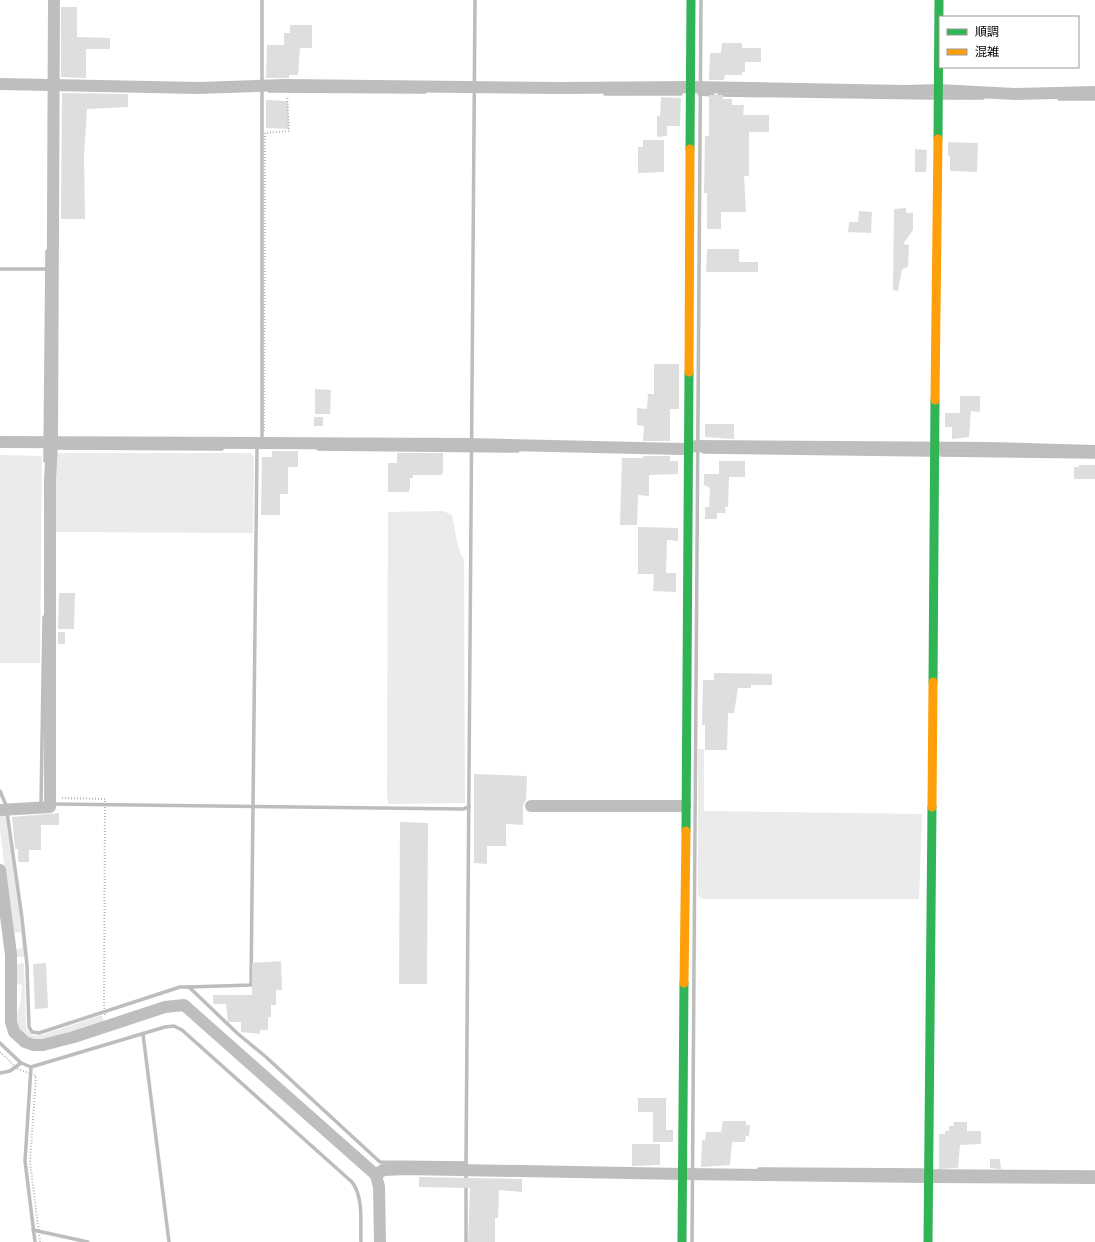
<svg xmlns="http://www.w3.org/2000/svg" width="1095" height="1242" viewBox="0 0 1095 1242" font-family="'Nunito Sans','Noto Sans JP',sans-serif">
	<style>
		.green { fill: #ebebeb; fill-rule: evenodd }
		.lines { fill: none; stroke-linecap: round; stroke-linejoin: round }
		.stream { stroke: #bdbdbd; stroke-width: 3.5 }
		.building { fill: #dedede }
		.path { stroke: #b9b9b9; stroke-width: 2; stroke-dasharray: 1 2; stroke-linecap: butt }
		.street { stroke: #bebebe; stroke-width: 12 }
		.fast { stroke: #30b455; stroke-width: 9 }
		.slow { stroke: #ff9f0a; stroke-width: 9 }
	</style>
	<rect width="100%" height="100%" fill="#fff"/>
	<g class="green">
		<path d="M55,453H251L254,458L253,533L55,532Z"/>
		<path d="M0,455L42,456L40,663H0Z"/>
		<path d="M443,511L452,515C455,528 457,550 464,559L465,803L389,804L387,798L388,512Z"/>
		<path d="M698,749H704V811L922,814L919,899H702L698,895Z"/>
		<path d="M7,812L25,954L24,957H17L15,955L0,830V813ZM21,932L22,948L16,949L15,933Z"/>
		<path d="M22,962L24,964L26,1028C30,1036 35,1036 42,1035L102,1015L104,1022L51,1039L37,1041L28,1039L18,1028L16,1018L21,1000L22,985L17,984L16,965Z"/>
	</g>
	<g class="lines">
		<g class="stream">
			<path d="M269,91L425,92"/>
			<path d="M605,94H681"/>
			<path d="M699,94L713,95"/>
			<path d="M719,95L933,98"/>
			<path d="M943,98H983"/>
			<path d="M1059,99H1095"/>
			<path d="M0,269H47"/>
			<path d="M262,441V0"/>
			<path d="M54,448L222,449"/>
			<path d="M318,449L518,451"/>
			<path d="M703,452L931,455"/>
			<path d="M941,455L1095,457"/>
			<path d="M45,461L47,251"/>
			<path d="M0,791L6,805L22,918L27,965L29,1027L32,1032L39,1033L180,987H189L237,1033L266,1057L380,1162L466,1163"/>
			<path d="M41,804L44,617"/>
			<path d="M54,804L463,809L469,807"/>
			<path d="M189,987L251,985L257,449"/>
			<path d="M143,1034L169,1242"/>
			<path d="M0,1043L21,1063L31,1067L165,1027L174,1026L182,1030L352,1182C364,1198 360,1222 361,1242"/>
			<path d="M31,1067L25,1161L35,1242"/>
			<path d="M0,1073L10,1071L21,1063"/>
			<path d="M466,1164L475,0"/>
			<path d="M759,1169L923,1170"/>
			<path d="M934,1171L1095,1172"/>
			<path d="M33,1230L88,1242"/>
			<path d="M466,1242V1173"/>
			<path d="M692,1242L701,0"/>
		</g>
	</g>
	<g class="building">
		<path d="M61,7H77V37L110,38V49H86V78L61,77Z"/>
		<path d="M290,25H312V48H300L298,75H289V78H266L267,45H284V33H290Z"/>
		<path d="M722,43H742V48H761V62H745V72H742V75H725L724,80H709L710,53H721Z"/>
		<path d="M62,93L128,94V107L87,109L84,157L85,219H61Z"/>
		<path d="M709,95H723V99H732V105H744L743,115H769V132H749V176H744L746,212H721V229H707V193H704L705,136H709Z"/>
		<path d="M661,97L681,98L680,126H667V136L657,137V116H660Z"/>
		<path d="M266,100L288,101L289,129L266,128Z"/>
		<path d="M643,140H664V172L638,173V147H643Z"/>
		<path d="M948,142L978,143L977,172L950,171V156H948Z"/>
		<path d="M915,149L927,150L926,172H915Z"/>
		<path d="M906,208V213H913V230L903,244L909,245L908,267L902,269L898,291L893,290L894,209Z"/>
		<path d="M859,211L872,212L871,233L848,232L849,222H858Z"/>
		<path d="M707,249H739V262H758V272H706Z"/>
		<path d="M654,364H679V409H670V441H643L644,426L637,425V408L647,409L648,394H654Z"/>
		<path d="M315,389L331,390L330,414H315Z"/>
		<path d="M960,396H980V412L971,411L969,437L952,439V427H945V413H960Z"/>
		<rect x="314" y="417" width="9" height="9"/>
		<path d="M705,424H734V439L705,437Z"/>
		<path d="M272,451H298V467H288V494H280V515H261L262,457H272Z"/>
		<path d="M397,453H443V473L441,475H413V478H410V489H409V492H388V463H397Z"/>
		<path d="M643,456H670V461H678V474L649,475V496L638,495L637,525H620L622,458H643Z"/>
		<path d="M719,461H745V477H729L728,507H725L726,513H717V519H705V507H709L710,488L704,485V474H719Z"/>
		<path d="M1079,465H1095V479H1074V467H1079Z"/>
		<path d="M638,527L678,528V541L667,540L666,573H676V592L653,591L654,574H638Z"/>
		<path d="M59,593H75L74,629H58Z"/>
		<rect x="58" y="632" width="7" height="12"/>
		<path d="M714,673L772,674V685H751V688H738L734,713H728V715L727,750H705V725H702L703,680H714Z"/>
		<path d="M474,774L527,776L526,800L523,805V825L506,824V846H487V864L474,863Z"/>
		<path d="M59,813V825H41V850H29V862H18V849H15L12,817Z"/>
		<path d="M400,822L428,823L427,984H399Z"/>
		<path d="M281,961L282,990H276V1005H271V1017H268V1030H260V1034L241,1032V1022H228L226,1004H213V995H252V963Z"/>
		<path d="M46,963L48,1008L35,1009L33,964Z"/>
		<path d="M638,1098H666V1130H673V1142H653V1112H638Z"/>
		<path d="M723,1121H746V1125H750L749,1136H746L745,1142H732L730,1165L701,1167L702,1140L705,1141L706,1132H721Z"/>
		<path d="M953,1122H967V1131H981V1144L960,1145L958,1168L939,1169V1134H945V1131H949V1126H954Z"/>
		<path d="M632,1144H660V1165L632,1166Z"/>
		<path d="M990,1159H1000L1001,1169L990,1168Z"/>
		<path d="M419,1177L522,1179V1192L499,1190L498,1218H495V1242H468L470,1188L419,1187Z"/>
	</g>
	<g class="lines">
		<g class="path">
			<path d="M264,431L265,133L289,131L287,96"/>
			<path d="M62,798L105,799L104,1005L105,1015"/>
			<path d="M0,1052L18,1069L36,1076L30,1162L40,1242"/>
		</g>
		<g class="street">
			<path d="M0,84L199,88L285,85L562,88L690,87L906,91L938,90L1015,94L1095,92"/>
			<path d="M0,442L469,444L682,449L696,446L989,448L1095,451"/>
			<path d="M531,806H685"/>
			<path d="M0,810L50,807V480L52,443L54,0"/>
			<path d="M0,870L11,955V1022L14,1032L25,1042L33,1045H43L74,1037L165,1007L184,1005L376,1175L379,1187L380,1242"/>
			<path d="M376,1175L383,1170L406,1169L682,1174L927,1177"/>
			<path d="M930,1177L1095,1178"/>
		</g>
		<g class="fast">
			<path d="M938,139L939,0"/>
			<path d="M690,149L691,0"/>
			<path d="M933,682L935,400"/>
			<path d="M686,831L689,372"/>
			<path d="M682,1242L684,983"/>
			<path d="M928,1242L932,807"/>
		</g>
		<g class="slow">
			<path d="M689,372L690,149"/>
			<path d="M935,400L938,139"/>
			<path d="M932,807L933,682"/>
			<path d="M684,983L686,831"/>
		</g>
	</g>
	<rect x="939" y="16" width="140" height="52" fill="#ffffff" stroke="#999999"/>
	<rect x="947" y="29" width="20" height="6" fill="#30b455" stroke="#999999"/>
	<text x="975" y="36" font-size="12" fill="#000000">順調</text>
	<rect x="947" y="49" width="20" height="6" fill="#ff9f0a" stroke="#999999"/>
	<text x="975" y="56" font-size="12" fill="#000000">混雑</text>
</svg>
